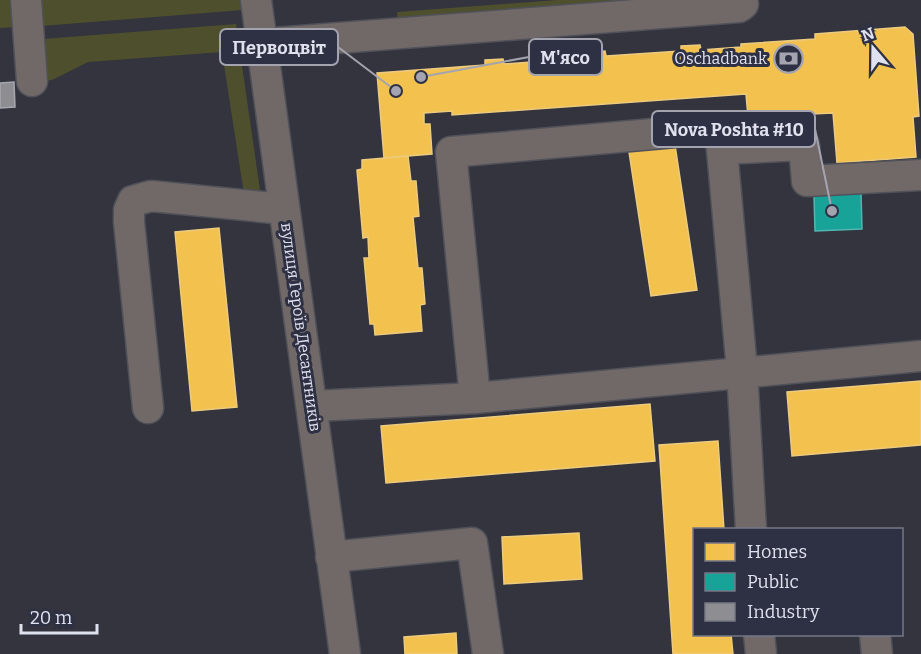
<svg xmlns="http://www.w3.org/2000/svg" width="921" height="654" viewBox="0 0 921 654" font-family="Bitter,serif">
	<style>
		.green { fill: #4e502d }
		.homes { fill: #f2c14e; stroke: #edcb7e; stroke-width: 1.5 }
		.public { fill: #17a398; stroke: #53b6b2; stroke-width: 1.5 }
		.industry { fill: #8d8d92; stroke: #a6a6ae; stroke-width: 1.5 }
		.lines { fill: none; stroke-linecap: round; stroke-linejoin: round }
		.minor-casing { stroke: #505159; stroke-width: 33 }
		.minor { stroke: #716968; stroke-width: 30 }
		.labels { text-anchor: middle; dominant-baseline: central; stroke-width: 6; stroke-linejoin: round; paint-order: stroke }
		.poi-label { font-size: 16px; fill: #e0e1ee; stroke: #2e3043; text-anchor: end }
		.street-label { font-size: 16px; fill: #e0e1ee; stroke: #2e3043 }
		.leader { fill: none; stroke: #a3a4b0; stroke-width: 2 }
		.callout-dot { fill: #a3a4b0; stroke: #2e3043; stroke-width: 2 }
		.callout { fill: #2e3043; stroke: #a3a4b0; stroke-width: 2 }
		.callout-label { font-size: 18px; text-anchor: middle; font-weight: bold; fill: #e0e1ee }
	</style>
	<rect width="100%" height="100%" fill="#33343e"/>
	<g class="green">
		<path d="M0,0H11L18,27L0,28Z"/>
		<path d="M41,0H241L243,10L41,26Z"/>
		<path d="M557,0H731L398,27L397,12Z"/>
		<path d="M236,24L260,190L244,194L222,52L88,62L52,80L44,81L43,39Z"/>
	</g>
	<g class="homes">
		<path d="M905,27L913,34L919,116L913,117L916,157L837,163L833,113L748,117L746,94L452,115V111L424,113V124H430L432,154L384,158L377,73L485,65V60L503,59L504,64L586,58V53L605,51L606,56L681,51V46L700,45L701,50L741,47V44L815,39V34Z"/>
		<path d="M675,145L697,290L651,296L629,152Z"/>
		<path d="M408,156L411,181H416L419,216L413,217L418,268H422L425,304L420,305L422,331L375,335L374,324H370L364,258H369L368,237L363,238L357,170L362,169V160Z"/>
		<path d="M219,228L237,407L192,411L175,232Z"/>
		<path d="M921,381V445L792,456L787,392Z"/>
		<path d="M650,404L655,461L386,483L381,426Z"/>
		<path d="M718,441L724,530H694V634H731L733,654H673L659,445Z"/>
		<path d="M579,533L582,579L504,584L502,537Z"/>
		<path d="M456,633L457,654H405L404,637Z"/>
	</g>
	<path class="public" d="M861,193L862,229L815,231L814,195Z"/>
	<path class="industry" d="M14,82L15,107L0,108V83Z"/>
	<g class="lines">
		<defs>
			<g id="minor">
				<path d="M26,0L32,81"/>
				<path d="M256,0L345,654"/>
				<path d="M261,44L739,7L743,4"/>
				<path d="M722,149L804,145L807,181L921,175"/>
				<path d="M475,398L451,152L720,128L742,370L751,530"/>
				<path d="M313,406L475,398L921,356"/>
				<path d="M148,408L129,222V210L133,201L151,196L284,209"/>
				<path d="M331,557L472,543L488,654"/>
				<path d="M759,634L761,654"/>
				<path d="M875,634L877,654"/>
			</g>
		</defs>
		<use href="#minor" class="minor-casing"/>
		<use href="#minor" class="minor"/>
	</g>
	<defs>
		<symbol id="bank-ring" viewBox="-11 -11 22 22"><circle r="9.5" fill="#2e3043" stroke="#a3a4b0" stroke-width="1.5"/><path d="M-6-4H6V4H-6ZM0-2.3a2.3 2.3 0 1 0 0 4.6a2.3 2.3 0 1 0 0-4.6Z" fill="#a3a4b0"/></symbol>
	</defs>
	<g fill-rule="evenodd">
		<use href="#bank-ring" x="772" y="42" width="33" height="33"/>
	</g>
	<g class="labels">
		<g class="poi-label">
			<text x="767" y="58">Oschadbank</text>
		</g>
		<g class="street-label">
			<text transform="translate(301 327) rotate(82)">вулиця Героїв Десантників</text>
		</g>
	</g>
	<path class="leader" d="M396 91L338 47M421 77L529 57M832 211L815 129"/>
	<g class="callout-dot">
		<circle cx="396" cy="91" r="6"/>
		<circle cx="421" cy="77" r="6"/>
		<circle cx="832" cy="211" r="6"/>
	</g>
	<g class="callout">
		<rect x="220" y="29" width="118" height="36" rx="6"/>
		<rect x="529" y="39" width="73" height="36" rx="6"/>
		<rect x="652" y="111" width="163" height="36" rx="6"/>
	</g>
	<g class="callout-label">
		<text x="279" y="54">Первоцвіт</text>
		<text x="565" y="64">М'ясо</text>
		<text x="734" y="136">Nova Poshta #10</text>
	</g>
	<rect x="693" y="528" width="210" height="108" fill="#2e3043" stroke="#757787" stroke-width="1.5"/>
	<rect x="705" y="543" width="30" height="18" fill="#f2c14e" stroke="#757787" stroke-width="1.5"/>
	<text x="747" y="558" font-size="18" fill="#e0e1ee">Homes</text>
	<rect x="705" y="573" width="30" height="18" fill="#17a398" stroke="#757787" stroke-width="1.5"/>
	<text x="747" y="588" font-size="18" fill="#e0e1ee">Public</text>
	<rect x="705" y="603" width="30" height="18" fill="#8d8d92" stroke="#757787" stroke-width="1.5"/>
	<text x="747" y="618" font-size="18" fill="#e0e1ee">Industry</text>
	<g transform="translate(873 48) rotate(340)" stroke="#2e3043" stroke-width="4.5" paint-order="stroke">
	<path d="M0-4.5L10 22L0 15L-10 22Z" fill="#e0e1ee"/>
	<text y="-9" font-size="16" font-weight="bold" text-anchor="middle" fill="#e0e1ee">N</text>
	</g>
	<path d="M21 624v9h76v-9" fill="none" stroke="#e0e1ee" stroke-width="3"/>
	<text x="30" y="624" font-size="18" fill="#e0e1ee" stroke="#2e3043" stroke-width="4.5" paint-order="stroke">20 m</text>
</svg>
